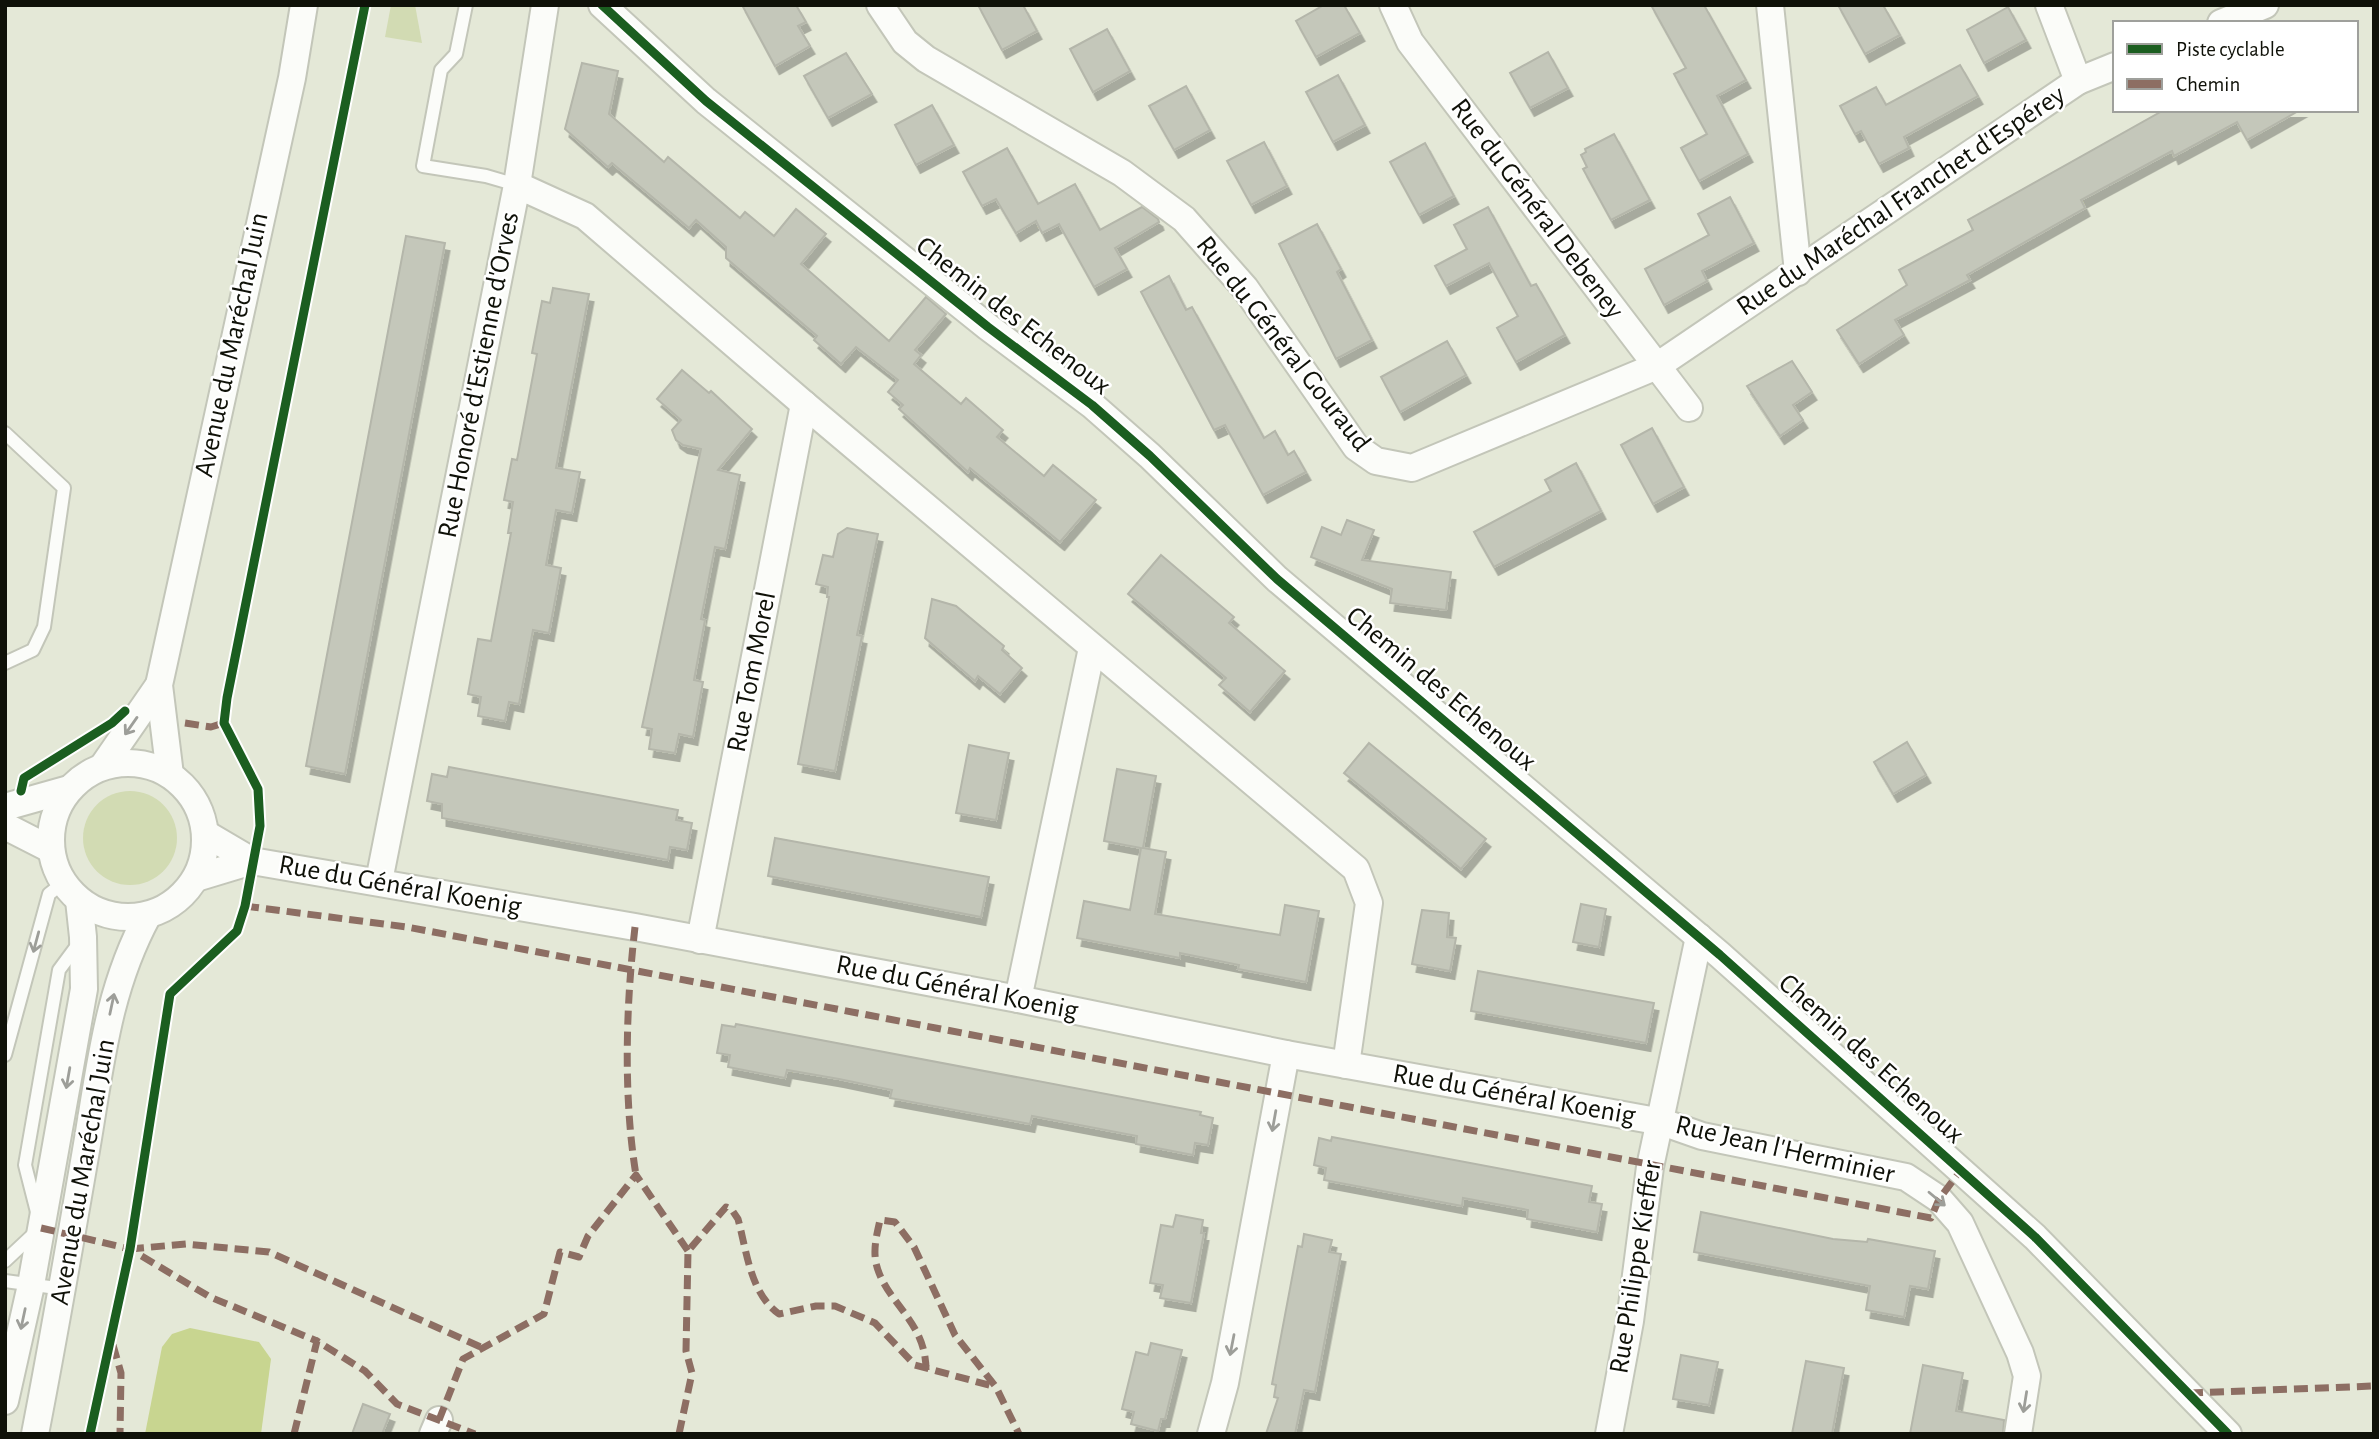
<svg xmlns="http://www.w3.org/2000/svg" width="2379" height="1439" viewBox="0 0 2379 1439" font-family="'Alegreya Sans',sans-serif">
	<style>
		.green { fill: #d2dbb3 }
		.water { fill: #c8d590 }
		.building { fill: #c4c7ba; stroke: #b4b6aa; stroke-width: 2; filter: url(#shadow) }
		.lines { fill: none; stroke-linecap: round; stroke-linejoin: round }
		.lane-casing { stroke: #c3c6b9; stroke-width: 16 }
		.street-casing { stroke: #c3c6b9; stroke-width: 30 }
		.lane { stroke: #fbfcf9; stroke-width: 12 }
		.street { stroke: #fbfcf9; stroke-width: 26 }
		.quiet { stroke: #8d6e63; stroke-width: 7; stroke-dasharray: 14 7; stroke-linecap: butt }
		.cycleway-casing { stroke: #fff; stroke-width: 13 }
		.cycleway { stroke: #1b5e20; stroke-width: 9 }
		.oneway { stroke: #9d9e99 }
		.labels { text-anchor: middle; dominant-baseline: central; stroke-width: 5; stroke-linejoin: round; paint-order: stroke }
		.street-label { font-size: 28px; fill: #0f1108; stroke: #fff }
	</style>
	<defs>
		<filter id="shadow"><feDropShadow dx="4.5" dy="8" stdDeviation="0" flood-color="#0004"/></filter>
	</defs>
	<rect width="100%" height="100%" fill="#e4e8d7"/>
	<g class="green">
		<path d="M391,5H415L422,43L385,37Z"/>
		<circle cx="130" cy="838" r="47"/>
	</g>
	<path class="water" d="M190,1328L259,1342L271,1359L261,1434H145L162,1347L172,1334Z"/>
	<g class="building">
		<path d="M742,5H796L806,22L798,26L810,46L775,66Z"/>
		<path d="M978,5H1023L1037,31L1002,50Z"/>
		<path d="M1324,5H1344L1360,33L1316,57L1296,21Z"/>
		<path d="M1651,5H1704L1746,80L1717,96L1748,154L1699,181L1681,148L1707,134L1674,74L1686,68Z"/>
		<path d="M1838,5H1883L1900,35L1865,54Z"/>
		<path d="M2008,7L2026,40L1984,63L1967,30Z"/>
		<path d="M1107,29L1130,71L1093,92L1070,49Z"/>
		<path d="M1548,52L1568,88L1530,108L1510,73Z"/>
		<path d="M846,53L872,94L828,118L804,76Z"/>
		<path d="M582,63L618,71L609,114L664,162L668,157L740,218L745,212L774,236L796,209L826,234L801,264L889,341L926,297L946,314L915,350L921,355L914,364L961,404L966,398L1003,430L997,437L1044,476L1053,465L1096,500L1060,542L970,468L968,472L899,409L903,405L888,392L898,380L856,347L841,364L814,340L817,336L726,258V247L696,220L689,228L612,163L608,167L565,129Z"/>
		<path d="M1960,65L1978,96L1904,137L1909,148L1879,164L1861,131L1855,134L1840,106L1876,87L1886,105Z"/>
		<path d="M1338,75L1365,125L1333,142L1306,92Z"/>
		<path d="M1186,86L1210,130L1174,150L1149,106Z"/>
		<path d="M932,105L954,145L916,165L895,125Z"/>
		<path d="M2164,110H2300L2247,140L2237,122L2174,156L2172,151L2081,200L2085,208L1967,275L1970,280L1895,320L1904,335L1859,364L1837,330L1907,285L1899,270L1973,230L1968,220Z"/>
		<path d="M1614,134L1650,200L1611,220L1583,169L1587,167L1581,155L1586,152L1585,149Z"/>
		<path d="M1264,142L1287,186L1251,205L1227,161Z"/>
		<path d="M1425,143L1454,196L1419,215L1390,162Z"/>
		<path d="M1007,148L1038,204L1075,184L1100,230L1142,207L1158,219L1159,222L1115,248L1127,269L1094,287L1059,224L1042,233L1036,221L1016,233L996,199L982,206L963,172Z"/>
		<path d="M1730,197L1754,243L1702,271L1707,281L1664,305L1645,269L1709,235L1698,214Z"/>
		<path d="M1488,207L1531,286L1536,284L1565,335L1516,362L1497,328L1518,316L1489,263L1446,286L1435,266L1467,249L1454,225Z"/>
		<path d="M1317,224L1341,269L1337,272L1372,340L1336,359L1279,244Z"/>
		<path d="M406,236L445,243L345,774L306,766Z"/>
		<path d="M1169,276L1186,310L1192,307L1264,438L1275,431L1288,455L1294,451L1306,472L1263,495L1225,425L1214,430L1141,292Z"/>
		<path d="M553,288L589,294L556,468L580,472L572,513L556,510L546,565L561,568L549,633L533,630L519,704L509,702L505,721L478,716L481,697L468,694L478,639L491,641L511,533H508L513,502L504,500L512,459L517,460L537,354L532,353L542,301L550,303Z"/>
		<path d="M1447,341L1466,375L1400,412L1381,377Z"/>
		<path d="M1792,361L1812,392L1793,405L1803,420L1780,436L1747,386Z"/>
		<path d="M682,370L709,393L711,391L752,429L718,470L740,475L725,549L715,547L701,619L705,620L694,680L703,682L693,737L679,734L675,753L649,749L652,729L642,727L701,449L683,445L676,440L672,430L681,420L657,399Z"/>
		<path d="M1652,428L1684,487L1653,504L1621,445Z"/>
		<path d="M1576,463L1601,511L1494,567L1474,532L1551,491L1545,480Z"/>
		<path d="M1347,520L1374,530L1362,560L1451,572L1446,610L1390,603L1392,589L1311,557L1322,527L1341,535Z"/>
		<path d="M847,528L878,534L857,635L862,636L835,771L798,764L829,597H827L828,587L816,584L823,555L833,557L838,534Z"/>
		<path d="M1161,555L1234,617L1229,623L1285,671L1250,712L1219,685L1226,678L1128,594Z"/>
		<path d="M932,599L956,606L1004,646L1002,650L1022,668L1000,694L978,676L975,681L925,638Z"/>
		<path d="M1907,742L1926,775L1893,794L1874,762Z"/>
		<path d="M1369,743L1486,839L1461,869L1344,773Z"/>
		<path d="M969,745L1009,753L996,820L956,813Z"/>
		<path d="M449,767L678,810L676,820L692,823L687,850L670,847L668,860L442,818V804L427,801L432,774L447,777Z"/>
		<path d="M1117,769L1156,776L1143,848L1166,852L1155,914L1280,935L1285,905L1319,911L1306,982L1238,969L1239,965L1180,953V958L1077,938L1084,901L1130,910L1141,848L1104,841Z"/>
		<path d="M775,838L989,877L981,917L768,876Z"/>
		<path d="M1581,904L1606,909L1599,947L1573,942Z"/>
		<path d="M1422,910L1449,913L1447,937L1456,938L1450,971L1412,964Z"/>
		<path d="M1478,971L1654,1003L1646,1043L1471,1011Z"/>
		<path d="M736,1024L1201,1112L1200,1115L1213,1118L1208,1145L1195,1143L1193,1155L1136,1144L1137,1136L1032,1116L1030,1124L890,1098L892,1090L839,1079L787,1070L785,1078L728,1067L730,1055L717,1053L722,1025L735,1027Z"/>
		<path d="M1332,1137L1592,1186L1589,1202L1602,1204L1597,1232L1527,1219L1528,1210L1463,1198L1462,1206L1324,1180L1326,1168L1314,1165L1319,1138L1331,1141Z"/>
		<path d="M1701,1212L1833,1239L1867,1242L1868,1239L1935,1251L1928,1289L1910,1286L1904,1317L1866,1310L1870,1286L1694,1252Z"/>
		<path d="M1176,1215L1203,1220L1201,1233H1204L1191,1303L1160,1298L1163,1285L1150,1283L1161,1225L1173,1227Z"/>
		<path d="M1304,1234L1332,1240L1329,1252L1341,1254L1315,1392L1304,1390L1295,1434H1266L1278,1398L1274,1397L1276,1385L1272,1384L1298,1246L1302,1247Z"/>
		<path d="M1151,1343L1182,1350L1165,1419H1161L1158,1431L1131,1424L1134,1412L1122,1409L1136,1352L1148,1355Z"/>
		<path d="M1681,1355L1718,1362L1709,1405L1673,1399Z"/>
		<path d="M1806,1361L1844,1368L1832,1434H1792Z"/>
		<path d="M1923,1365L1963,1373L1956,1411L2004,1420L2003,1434H1910Z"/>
		<path d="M363,1404L390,1414L382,1434H352Z"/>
	</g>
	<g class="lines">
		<defs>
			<g id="lane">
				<path d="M466,5L456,54L441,70L423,166L486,176L517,185"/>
				<path d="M5,433L64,488L44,627L33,650L5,663"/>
				<path d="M5,1055L49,894L63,883"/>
				<path d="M37,1212L25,1165L59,970L79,943"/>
				<path d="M5,1261L37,1231"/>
				<path d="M5,1281L64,1289"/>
			</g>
			<g id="street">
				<path d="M602,5L706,101L988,327L1092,405L1150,456L1277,579L1720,955L2035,1237L2228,1434"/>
				<path d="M880,5L905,42L926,59L1122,173L1184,219L1245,288L1356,447L1376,461L1412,468L1657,366L2078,81L2049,5"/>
				<path d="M1393,5L1410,42L1689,408"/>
				<path d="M1770,5L1798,272"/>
				<path d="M2221,23L2265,5"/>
				<path d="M2078,81L2115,66"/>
				<path d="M517,185L545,5"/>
				<circle cx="128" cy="840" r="77"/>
				<path d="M103,766L159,685"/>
				<path d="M170,775L159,685L292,78L304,5"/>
				<path d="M5,807L69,789"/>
				<path d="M5,826L50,849"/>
				<path d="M206,834L252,861L635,927L1018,999L1286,1054L1662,1122L1702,1136L1906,1177L1939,1199L1960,1223L2020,1353L2027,1376L2018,1434"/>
				<path d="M196,878L252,861"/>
				<path d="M379,881L517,185L585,216L804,404L1356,869L1369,903L1346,1065"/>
				<path d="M700,940L804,404"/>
				<path d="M1018,999L1092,648"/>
				<path d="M5,1401L31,1285L84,989L83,937L79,900"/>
				<path d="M35,1434C53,1341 69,1249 85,1156C100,1071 106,992 148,915"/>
				<path d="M433,1434L439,1420"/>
				<path d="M1211,1434L1225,1383L1286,1054"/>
				<path d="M1609,1434L1630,1321L1650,1167L1699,937"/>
			</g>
		</defs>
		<use href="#lane" class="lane-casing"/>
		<use href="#street" class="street-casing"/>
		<use href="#lane" class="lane"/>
		<use href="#street" class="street"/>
		<g class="quiet">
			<path d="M185,723L211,727L224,723"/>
			<path d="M245,906L407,927L1931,1218L1939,1199L1961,1170"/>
			<path d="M635,927C626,1005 623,1096 636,1175"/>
			<path d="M41,1228L130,1249L210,1297L317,1341"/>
			<path d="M130,1249L186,1244L269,1252L483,1348"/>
			<path d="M113,1345L121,1373L120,1434"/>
			<path d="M926,1370C926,1320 885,1303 876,1263C873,1248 877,1234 880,1220L895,1222L914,1247L955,1335L996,1387L1019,1434"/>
			<path d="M2189,1393L2374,1386"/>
			<path d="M439,1420L463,1359L544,1314L560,1252L579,1257L588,1236L636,1175L688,1251"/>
			<path d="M294,1434L317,1341L365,1371L397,1404L475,1434"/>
			<path d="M679,1434L692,1373L686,1351L688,1251L726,1207L732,1210L738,1219C747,1252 750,1293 779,1314L816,1306H835L875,1323L915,1365L996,1387"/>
		</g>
		<defs>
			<g id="cycleway">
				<path d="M602,5L706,101L988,327L1092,405L1150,456L1277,579L1720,955L2035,1237L2228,1434"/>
				<path d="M21,791L24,778L112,723L125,711"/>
				<path d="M90,1434L130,1249L170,994L237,931L245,906L260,826L258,789L224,723L227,698L365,5"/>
			</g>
		</defs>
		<use href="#cycleway" class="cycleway-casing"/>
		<use href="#cycleway" class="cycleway"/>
	</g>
	<defs><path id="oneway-shaft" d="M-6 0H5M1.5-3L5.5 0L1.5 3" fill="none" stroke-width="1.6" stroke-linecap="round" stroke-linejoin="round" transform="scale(1.75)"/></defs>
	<g class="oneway">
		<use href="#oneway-shaft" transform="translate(131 726) rotate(125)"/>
		<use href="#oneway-shaft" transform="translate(36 942) rotate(105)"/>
		<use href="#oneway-shaft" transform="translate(112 1004) rotate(-78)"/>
		<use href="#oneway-shaft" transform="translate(68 1078) rotate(100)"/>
		<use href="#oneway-shaft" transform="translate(1274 1121) rotate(100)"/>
		<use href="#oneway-shaft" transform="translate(1937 1199) rotate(40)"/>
		<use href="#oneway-shaft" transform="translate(23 1319) rotate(102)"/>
		<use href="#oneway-shaft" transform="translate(1232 1345) rotate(101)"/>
		<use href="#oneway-shaft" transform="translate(2025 1402) rotate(99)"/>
	</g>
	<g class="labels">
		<g class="street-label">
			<text transform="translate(1901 201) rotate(-34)">Rue du Maréchal Franchet d'Espérey</text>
			<text transform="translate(1537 209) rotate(53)">Rue du Général Debeney</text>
			<text transform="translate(1013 316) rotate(38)">Chemin des Echenoux</text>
			<text transform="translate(1283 344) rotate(52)">Rue du Général Gouraud</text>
			<text transform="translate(232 345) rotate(-78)">Avenue du Maréchal Juin</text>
			<text transform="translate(479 375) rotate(-79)">Rue Honoré d'Estienne d'Orves</text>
			<text transform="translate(752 672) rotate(-79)">Rue Tom Morel</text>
			<text transform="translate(1441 689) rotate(40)">Chemin des Echenoux</text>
			<text transform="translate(400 886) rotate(10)">Rue du Général Koenig</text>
			<text transform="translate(957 988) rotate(11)">Rue du Général Koenig</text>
			<text transform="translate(1871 1059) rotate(42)">Chemin des Echenoux</text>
			<text transform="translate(1514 1095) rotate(10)">Rue du Général Koenig</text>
			<text transform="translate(1785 1150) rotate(13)">Rue Jean l'Herminier</text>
			<text transform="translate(83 1172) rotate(-80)">Avenue du Maréchal Juin</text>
			<text transform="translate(1636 1267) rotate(-81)">Rue Philippe Kieffer</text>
		</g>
	</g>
	<rect width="2379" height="1439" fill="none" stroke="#0f1108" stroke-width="14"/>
	<rect x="2113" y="21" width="245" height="91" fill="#ffffff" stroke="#9fa09c" stroke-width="2"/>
	<rect x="2127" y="44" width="35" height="10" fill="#1b5e20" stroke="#9fa09c" stroke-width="2"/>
	<text x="2176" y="56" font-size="21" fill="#0f1108">Piste cyclable</text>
	<rect x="2127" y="79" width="35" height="10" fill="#8d6e63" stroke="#9fa09c" stroke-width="2"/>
	<text x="2176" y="91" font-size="21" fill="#0f1108">Chemin</text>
</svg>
